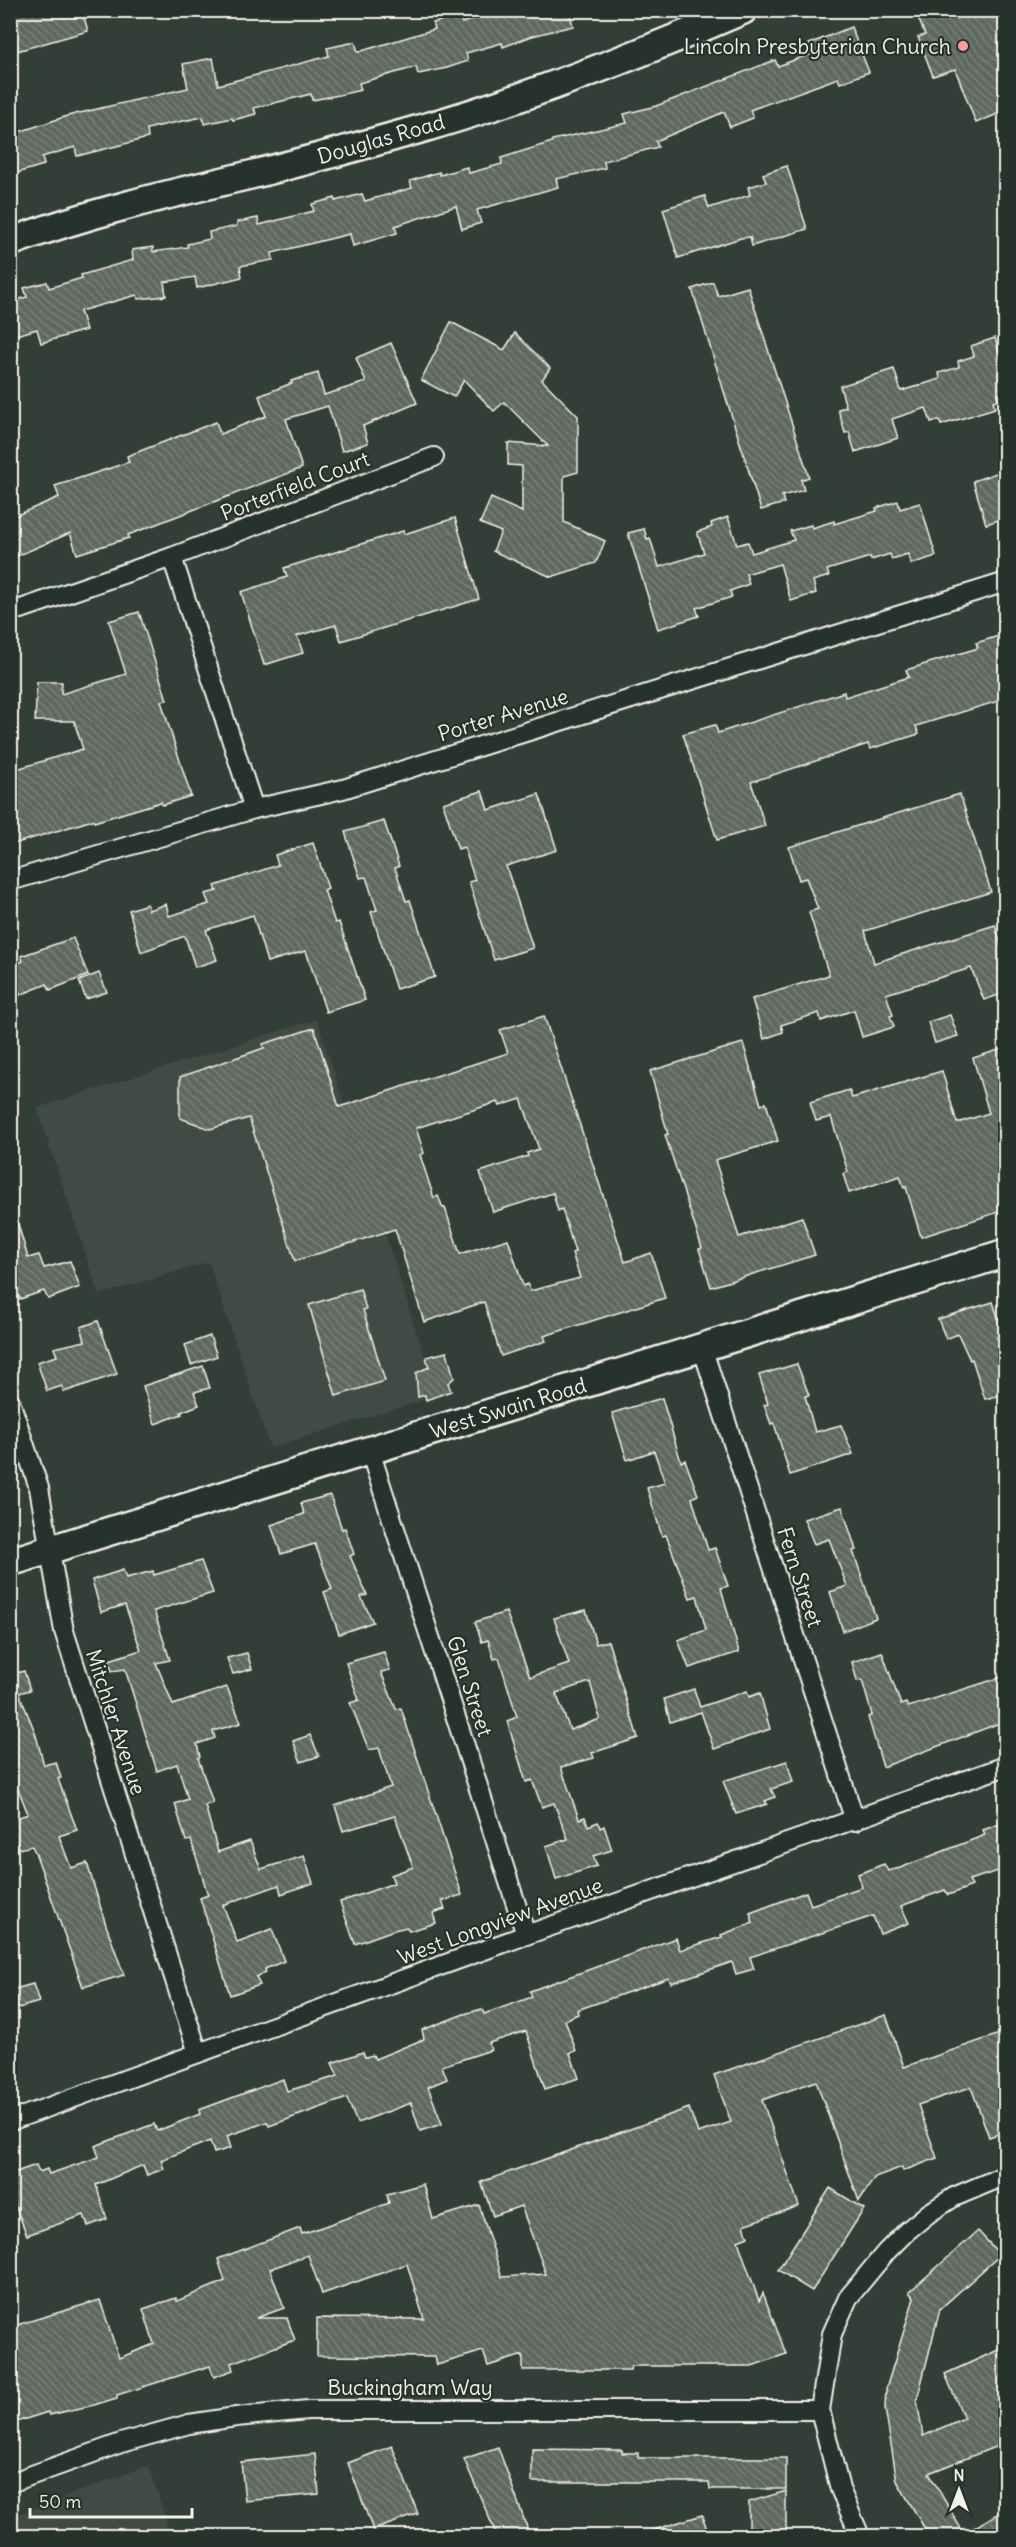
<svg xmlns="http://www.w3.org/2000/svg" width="1016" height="2547" viewBox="0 0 1016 2547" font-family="Delius,sans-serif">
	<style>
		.built { fill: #404b44 }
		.building { fill: url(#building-back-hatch); stroke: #f4f1e8; stroke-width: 1.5; fill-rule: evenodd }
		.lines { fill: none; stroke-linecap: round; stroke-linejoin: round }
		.street-casing { stroke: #f4f1e8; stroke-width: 22 }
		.secondary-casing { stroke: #f4f1e8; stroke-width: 32 }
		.street { stroke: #26332d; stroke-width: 18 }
		.secondary { stroke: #26332d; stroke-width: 27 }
		.poi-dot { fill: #ff9aa2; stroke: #26332d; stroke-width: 2 }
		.labels { text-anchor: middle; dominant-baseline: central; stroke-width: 4.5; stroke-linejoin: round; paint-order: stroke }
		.poi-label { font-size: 21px; fill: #f4f1e8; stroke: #26332d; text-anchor: end }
		.street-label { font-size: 21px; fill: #f4f1e8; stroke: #26332d }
	</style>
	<defs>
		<pattern id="building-back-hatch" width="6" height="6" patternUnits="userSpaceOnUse" patternTransform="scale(1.5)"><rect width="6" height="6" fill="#5f6861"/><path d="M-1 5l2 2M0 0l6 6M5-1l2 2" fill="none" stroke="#777e78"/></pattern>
	</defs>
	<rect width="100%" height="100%" fill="#323e38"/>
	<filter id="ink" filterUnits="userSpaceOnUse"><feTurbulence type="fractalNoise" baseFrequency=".0167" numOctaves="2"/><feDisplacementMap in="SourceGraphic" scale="12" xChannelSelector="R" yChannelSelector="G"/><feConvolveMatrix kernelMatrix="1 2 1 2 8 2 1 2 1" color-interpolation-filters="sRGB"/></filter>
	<g filter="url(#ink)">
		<g class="built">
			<path d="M317,1019L437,1396L270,1448L209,1262L99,1295L37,1108Z"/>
			<path d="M149,2465L171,2536H20L14,2516Z"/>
		</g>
		<g class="building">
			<path d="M10,10H82L88,31L10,53Z"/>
			<path d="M500,10H569L573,26L532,36L503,47L502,43L466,53L468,61L447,68L418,74L416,67L359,83L361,90L339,95L312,100L311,94L254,108L256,114L233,120L232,118L204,124L203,117L168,124L147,129L148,138L77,156L75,147L42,157L44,165L10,175V135L67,116L188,88L183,64L213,58L218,85L329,56L327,48L355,42L358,52L435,29L433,23L460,15L462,23Z"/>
			<path d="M915,10H1005V111L976,123L955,69L933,76L918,37L925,35Z"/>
			<path d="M851,27L869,72L840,83L838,78L750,110L753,118L730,127L724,112L656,141L658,147L604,161L605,168L556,179L558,187L477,210L481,223L462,229L456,206L395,226L397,233L353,246L350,234L272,253L273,260L240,266L242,277L197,288L195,277L164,282L166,296L138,299L137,295L80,311L86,330L41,343L37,329L10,337V302L27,297L24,288L47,282L49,288L82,278L81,275L133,260L132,250L153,247V252L188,247L187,244L210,239L209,232L237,226V222L258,218L259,225L314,211L312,204L335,198V201L362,194L365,201L412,188L410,181L439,172L440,175L467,167L469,173L502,164L501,158L552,142V140L627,123L624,114L656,106L775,60L778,66L813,53L809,44Z"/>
			<path d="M787,166L807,229L752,246L750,237L741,238L678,258L663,209L705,196L709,208L750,195L748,187L766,182L763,174Z"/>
			<path d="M713,282L718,296L748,287L809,477L801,480L804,490L782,496L784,503L761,510L692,289Z"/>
			<path d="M451,322L504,350L515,333L550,368L542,380L578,416V472L564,476V522L605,541L596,563L551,577L493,551L501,532L480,523L491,498L522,512V466L508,465V443L548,446L504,402L494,411L464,380L454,397L421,380Z"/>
			<path d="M995,338L1005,372V393L997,395L998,400L993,401L995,408L941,425L939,420L931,422L926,408L892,419L898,438L855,452L849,432L845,433L838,409L846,407L840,386L894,369L901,391L940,379L939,373L959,367L958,361L974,356L971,346Z"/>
			<path d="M391,343L417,403L363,426L368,443L342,451L328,406L286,419L302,468L128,535L129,538L77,554L70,533L10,559V518L59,497L55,486L129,462L127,456L216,422L220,434L266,416L259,396L292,383L291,381L318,373L324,395L366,382L356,358Z"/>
			<path d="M1005,470V518L986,524L973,481Z"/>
			<path d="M898,501L900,509L920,503L936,556L911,564L908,554L892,559L890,554L871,560L870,557L827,570L829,576L813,581L816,593L791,601L780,564L746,574L749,584L730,591L732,597L696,608L699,616L658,629L628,533L644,529L647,539L650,538L659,567L704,553L697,532L712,527L711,523L728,517L737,545L748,542L752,553L794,540L790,531L811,525L812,528L834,521V524L877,511L876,508Z"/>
			<path d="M455,518L479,599L341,641L336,625L297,636L303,653L264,665L241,592L287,577L284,568L403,531L404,534Z"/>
			<path d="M139,612L167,700L161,701L191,796L162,805L161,802L94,822L93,820L10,845V771L83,749L74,721H35L37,682H62L61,694L126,674L109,621Z"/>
			<path d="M1005,634V699L916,726L919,734L870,749L868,744L751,782L765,826L717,840L683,734L715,725L718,733L844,692L845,697L909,677L906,670L978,648L976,643Z"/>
			<path d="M482,791L488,810L539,794L557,850L506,866L533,948L494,960L469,882L475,880L464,847L458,849L443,803Z"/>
			<path d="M960,794L991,892L865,931L874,963L995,925L1005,958V993L984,1000L971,968L886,994L893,1015L890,1016L894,1027L862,1037L854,1010L821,1021L819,1013L781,1025L783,1032L764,1039L752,999L829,975L809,912L818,909L806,878L799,880L789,847Z"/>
			<path d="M384,821L399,866L395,868L406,901L410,900L435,977L396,989L371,912L377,910L366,877L360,878L345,832Z"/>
			<path d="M313,843L328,888L324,890L335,923L339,922L365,1000L326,1012L306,951L267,962L253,915L206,930L217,960L195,967L185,936L141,952L129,910L147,904L149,910L166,904L169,916L209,904L205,894L217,891L215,886L278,865L275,855Z"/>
			<path d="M73,938L88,975L50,990L47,984L20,995L10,967L23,961L21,956Z"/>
			<path d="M99,973L107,992L86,999L79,981Z"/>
			<path d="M950,1015L958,1036L935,1043L928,1022Z"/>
			<path d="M544,1016L625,1262L651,1253L665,1298L544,1336L546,1341L501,1356L484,1302L424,1322L395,1229L295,1261L249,1118L210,1129L180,1118V1077L264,1048L263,1044L314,1028L339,1107L508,1053L500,1030ZM521,1099L539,1149L527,1153L528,1156L480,1172L493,1212L553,1193L558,1211L562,1209L575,1252L572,1253L580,1278L530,1291L528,1284L523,1286L508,1239L460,1254L445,1208H443L438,1196L434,1198L420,1155L424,1153L416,1128L498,1102L500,1106Z"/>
			<path d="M743,1043L761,1105L766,1103L778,1141L715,1160L739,1237L802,1217L815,1255L711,1287L699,1249L702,1248L665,1135L668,1134L650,1071Z"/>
			<path d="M1005,1048V1210L921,1237L906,1187L904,1188L900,1176L849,1193L843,1174L848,1172L831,1117L816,1121L810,1102L849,1090L852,1098L942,1071L957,1123L989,1113L973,1058Z"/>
			<path d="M10,1214H15L28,1258L39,1255L44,1268L70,1261L80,1287L48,1299L44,1291L20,1299L15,1289L10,1291Z"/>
			<path d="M360,1289L366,1309L363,1310L385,1381L336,1396L309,1305Z"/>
			<path d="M993,1302L1004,1336L997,1337L1005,1358V1394L985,1399L972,1359L970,1360L958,1334L946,1339L938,1319Z"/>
			<path d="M98,1321L117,1374L64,1392L62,1386L47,1391L37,1362L57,1356L54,1348L85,1341L81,1327Z"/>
			<path d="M210,1336L217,1356L191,1365L185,1345Z"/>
			<path d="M447,1352L454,1378L448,1383L451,1391L426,1400L425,1395L418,1397L416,1373L429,1367L426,1357Z"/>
			<path d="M797,1364L809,1395L805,1396L815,1432L841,1425L853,1454L790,1475L774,1423L771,1424L764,1405L768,1404L759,1375Z"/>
			<path d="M203,1366L210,1388L194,1392L199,1405L181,1412L182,1414L155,1424L143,1386Z"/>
			<path d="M662,1398L681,1462L685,1460L698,1495L692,1498L708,1550L715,1548L728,1586L721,1588L739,1652L689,1668L678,1640L706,1630L697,1596L690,1598L666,1535L662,1536L647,1488L665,1483L654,1451L627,1460L612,1413Z"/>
			<path d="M330,1495L342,1529L345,1528L354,1554L350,1556L367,1595L361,1597L373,1622L339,1634L324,1592L332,1589L315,1544L281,1554L271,1525L304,1514L301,1503Z"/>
			<path d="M842,1507L856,1550L853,1551L876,1618L843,1631L830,1592L847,1586L829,1539L814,1544L804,1519Z"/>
			<path d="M201,1561L213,1593L154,1611L170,1660L156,1663L173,1705L227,1687L241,1723L213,1731L215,1738L197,1744L200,1757L198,1758L213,1803L205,1805L218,1852L250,1841L261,1869L304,1856L313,1883L281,1894L279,1885L223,1905L237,1942L272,1929L284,1961L265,1969L266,1973L256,1977L260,1985L230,1995L200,1898L208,1895L191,1840L186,1841L175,1804L188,1799L177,1764L157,1771L125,1669L112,1671L109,1660L141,1650L125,1605L101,1612L92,1580L123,1570L126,1578L153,1571L154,1575Z"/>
			<path d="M586,1610L596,1644L608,1641L638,1738L592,1753L594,1758L561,1767L579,1819L585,1817L588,1826L598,1822L600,1828L604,1826L612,1850L593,1856L597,1866L556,1879L546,1846L568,1839L554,1803L542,1807L532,1780L526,1782L507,1721L517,1717L499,1658L494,1659L488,1640L482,1642L475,1622L506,1612L530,1677L569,1664L554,1618ZM590,1682L600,1719L570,1730L556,1693Z"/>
			<path d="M384,1652L390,1670L381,1672L396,1709L401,1708L462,1895L442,1901L445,1909L433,1913L436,1923L409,1931L407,1927L394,1930L355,1944L340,1902L394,1883L391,1875L413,1867L395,1816L343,1831L335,1806L391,1787L379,1748L369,1750L350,1703L359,1700L346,1663Z"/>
			<path d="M882,1652L901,1705L906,1703L908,1707L1005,1676V1721L883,1767L868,1717L872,1715L862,1680L857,1681L852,1662Z"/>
			<path d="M247,1653L252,1669L233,1674L227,1658Z"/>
			<path d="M24,1671L30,1690L19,1693L35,1732L44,1765L56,1762L61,1778L58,1779L77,1830L59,1836L71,1868L87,1863L106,1925L124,1975L83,1987L35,1852L32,1846L14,1850L10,1839V1820L28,1814L15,1781L10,1782V1675Z"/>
			<path d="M694,1689L700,1707L747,1691L749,1697L760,1693L770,1729L714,1749L701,1712L670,1722L664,1699Z"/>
			<path d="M310,1735L319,1756L301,1762L293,1741Z"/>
			<path d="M787,1761L793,1782L771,1789L775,1797L765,1801L767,1804L736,1814L723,1781Z"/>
			<path d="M1005,1822V1869L969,1880L972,1886L948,1895L945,1890L901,1906L909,1923L880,1934L873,1916L750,1957L754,1969L736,1974L732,1962L671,1983L669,1978L577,2010L578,2014L565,2020L576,2051L570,2053L579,2078L545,2089L526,2031L489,2043L491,2050L442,2066L447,2079L428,2087L442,2124L420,2131L411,2103L357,2123L347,2098L269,2126L267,2122L227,2136L231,2148L214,2153L210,2141L161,2160L164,2169L147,2175L143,2165L96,2185L107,2219L88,2226L84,2215L27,2235L10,2193V2174L36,2165L39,2172L47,2169L49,2174L99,2157L95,2146L154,2124L157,2131L200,2114L199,2110L283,2079L287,2091L338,2076L332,2063L363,2052L365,2057L373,2055L375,2059L424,2039L422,2030L464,2014L482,2009L484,2014L532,1997L530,1991L676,1938L680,1950L722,1937L721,1935L753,1923L750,1913L806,1892L811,1905L862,1887L858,1874L884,1864L888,1871L900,1868L985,1835L983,1830Z"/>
			<path d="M33,1984L39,2002L18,2008L11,1990Z"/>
			<path d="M886,2015L904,2067L1005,2032V2132L989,2137L971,2087L918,2105L937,2158L903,2171L902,2167L875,2177L859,2201L816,2081L762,2100L799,2206L744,2225L748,2237L738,2241L759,2301L763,2293L786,2354L752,2366H631L630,2370H523V2355L488,2366L483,2351L437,2365L435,2357L317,2356V2318L424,2319L407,2264L322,2294L308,2255L270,2269L284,2308L256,2318H287L295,2340L231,2363L233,2370L214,2377L210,2366L117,2395V2398L94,2405L49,2415L48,2412L10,2424V2327L100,2300L119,2358L154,2344L143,2309L176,2298L177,2301L225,2281L218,2259L300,2228L302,2234L389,2203L387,2194L423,2184L433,2219L479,2205L502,2277L546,2274L521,2206L493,2216L481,2182L689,2108L698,2133L731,2122L714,2075Z"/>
			<path d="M830,2188L864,2209L812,2291L778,2270Z"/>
			<path d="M978,2231L1000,2255L940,2309L917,2400L923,2436L964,2418L945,2374L1005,2347V2443L929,2473L964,2534L1005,2509V2536H929L897,2481L885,2408L886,2389L914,2298L909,2292Z"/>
			<path d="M392,2446L418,2514L373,2530L348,2463Z"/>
			<path d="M498,2447L529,2533L518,2536H497L464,2459Z"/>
			<path d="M532,2449L622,2450V2453H638V2458H786V2489H710L709,2482H532Z"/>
			<path d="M315,2454L319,2494L245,2501L241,2462Z"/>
			<path d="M786,2491V2532H749V2502Z"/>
			<path d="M702,2515L709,2536H648L647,2532Z"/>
		</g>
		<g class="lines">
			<defs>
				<g id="street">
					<path d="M21,609L172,557"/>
					<path d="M254,809L172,557L434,457"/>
					<path d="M10,881L254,809L343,789L1006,582"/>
					<path d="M702,1347L855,1821"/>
					<path d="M10,1401L39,1488L64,1631L198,2053"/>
					<path d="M370,1451L526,1935"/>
					<path d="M10,2121L526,1935L1006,1766"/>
					<path d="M10,2483L121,2443L189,2424L236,2417L308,2410H820"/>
					<path d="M860,2536L840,2489L820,2410L832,2334L848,2298L886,2252L907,2231L929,2213L954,2197L1006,2175"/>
				</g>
				<g id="secondary">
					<path d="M10,242C88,213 169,194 250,175C307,161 364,145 420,129C531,97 638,55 743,10"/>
					<path d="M10,1562L1006,1253"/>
				</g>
			</defs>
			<use href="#street" class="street-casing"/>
			<use href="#secondary" class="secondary-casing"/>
			<use href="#street" class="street"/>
			<use href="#secondary" class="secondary"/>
		</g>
	</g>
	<circle class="poi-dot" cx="963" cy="46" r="6"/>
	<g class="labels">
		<g class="poi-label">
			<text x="951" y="46">Lincoln Presbyterian Church</text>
		</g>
		<g class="street-label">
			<text transform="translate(381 139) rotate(-16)">Douglas Road</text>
			<text transform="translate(295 486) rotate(-21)">Porterfield Court</text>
			<text transform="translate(503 715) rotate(-17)">Porter Avenue</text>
			<text transform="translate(508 1408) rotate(-17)">West Swain Road</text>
			<text transform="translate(800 1577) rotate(72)">Fern Street</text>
			<text transform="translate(470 1686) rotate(72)">Glen Street</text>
			<text transform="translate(116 1722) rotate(72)">Mitchler Avenue</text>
			<text transform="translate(500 1921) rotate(-20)">West Longview Avenue</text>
			<text x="410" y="2387">Buckingham Way</text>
		</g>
	</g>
	<rect width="1016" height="2547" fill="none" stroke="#26332d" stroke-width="36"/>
	<rect x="18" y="18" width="980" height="2511" fill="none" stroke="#f4f1e8" stroke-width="2" filter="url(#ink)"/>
	<g transform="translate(959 2490)" stroke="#26332d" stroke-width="4.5" paint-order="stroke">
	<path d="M0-4.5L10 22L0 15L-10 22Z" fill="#f4f1e8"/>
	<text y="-9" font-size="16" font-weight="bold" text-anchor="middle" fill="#f4f1e8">N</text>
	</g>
	<path d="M30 2508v9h162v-9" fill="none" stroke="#f4f1e8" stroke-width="3"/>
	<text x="39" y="2508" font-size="18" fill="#f4f1e8" stroke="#26332d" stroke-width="4.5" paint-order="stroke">50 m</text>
</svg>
